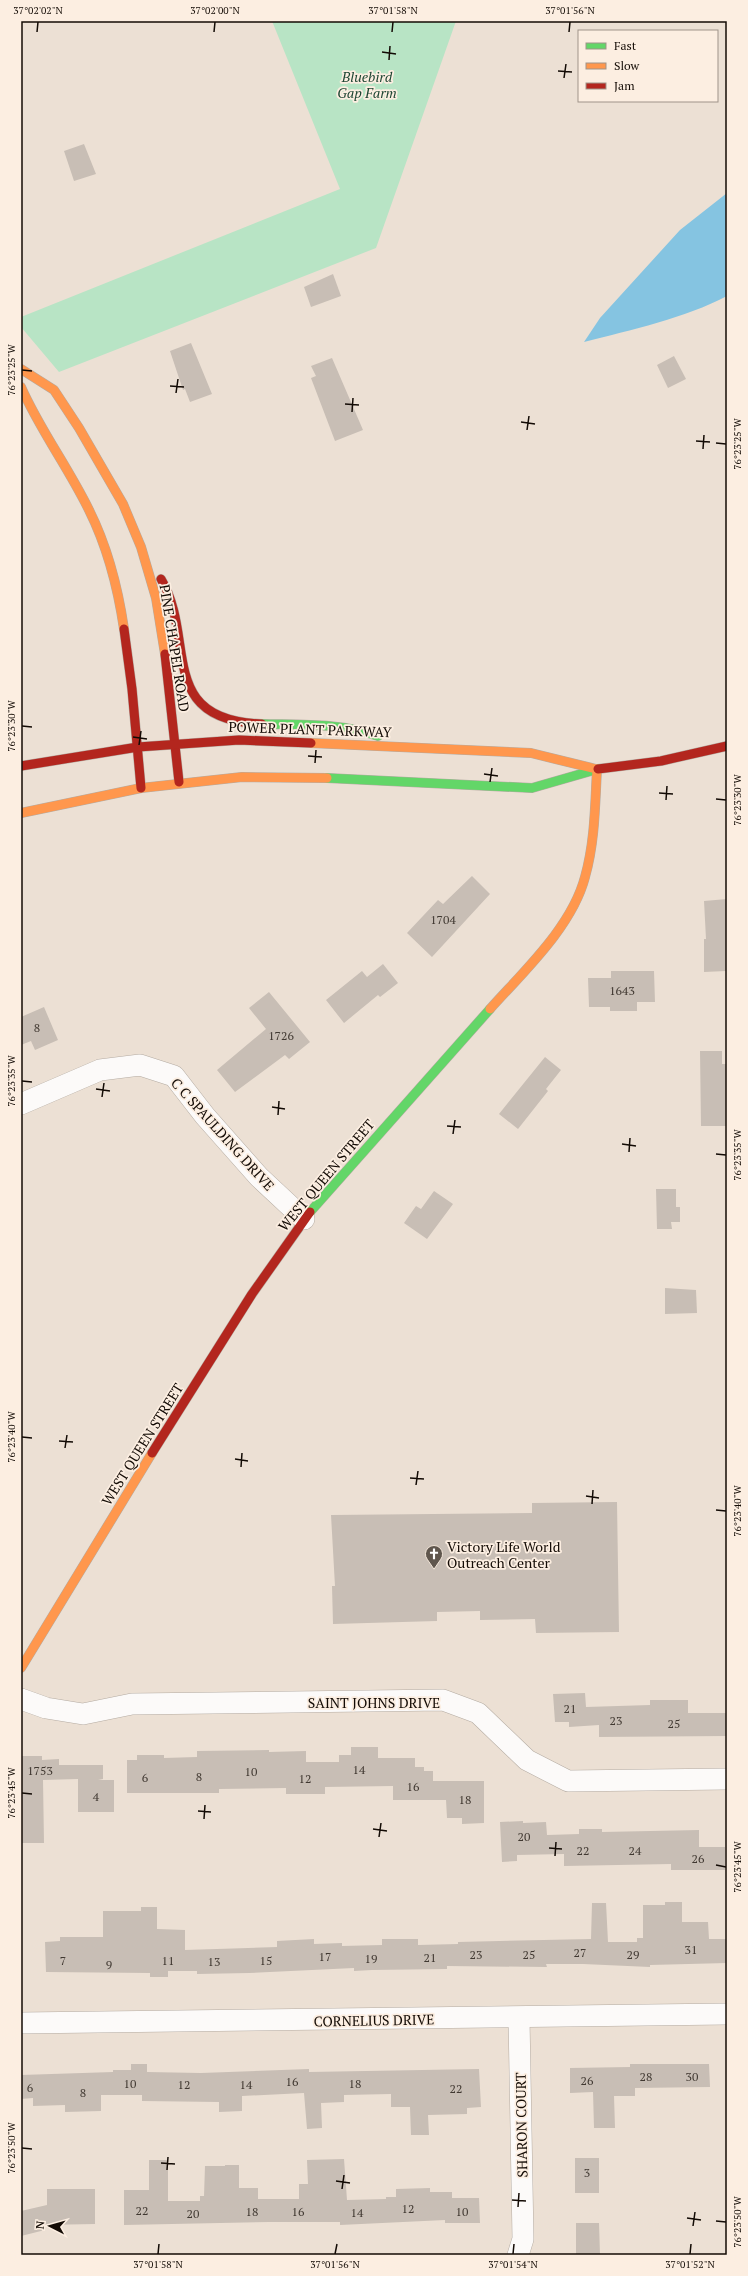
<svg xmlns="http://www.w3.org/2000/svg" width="748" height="2276" viewBox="0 0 748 2276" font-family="'PT Serif',serif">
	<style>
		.green { fill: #b8e4c5 }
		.water { fill: #85c4e1 }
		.building { fill: #c8beb5 }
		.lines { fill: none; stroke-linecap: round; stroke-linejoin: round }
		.street-casing { stroke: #b4aba2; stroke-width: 22 }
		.fast-casing { stroke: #b4aba2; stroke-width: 10 }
		.slow-casing { stroke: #b4aba2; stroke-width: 10 }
		.jam-casing { stroke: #b4aba2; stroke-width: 10 }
		.street { stroke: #fcfaf9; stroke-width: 21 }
		.fast { stroke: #63d668; stroke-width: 9 }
		.slow { stroke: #ff974d; stroke-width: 9 }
		.jam { stroke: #b3261e; stroke-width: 9 }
		.ticks { fill: none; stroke: #130b05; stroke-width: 1.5 }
		.labels { text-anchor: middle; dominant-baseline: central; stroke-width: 3.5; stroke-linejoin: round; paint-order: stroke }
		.number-label { font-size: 12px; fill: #403831 }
		.park-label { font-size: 14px; font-style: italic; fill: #1e4633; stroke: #fceee1 }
		.street-label { font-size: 14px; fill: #130b05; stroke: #fceee1 }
		.poi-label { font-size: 14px; fill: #130b05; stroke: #fceee1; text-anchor: start }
		.neatline { fill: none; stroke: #130b05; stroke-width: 1.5 }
		.ticks-label { font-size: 10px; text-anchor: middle; fill: #130b05 }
	</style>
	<rect width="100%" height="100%" fill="#ece0d4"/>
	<path class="green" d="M272,21H456L376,248L59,372L21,327V317L340,189Z"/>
	<path class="water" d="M727,193V296C685,318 631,330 584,342L600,318L680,230Z"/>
	<g class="building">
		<path d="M84,144L96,174L74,181L64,151Z"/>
		<path d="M333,274L341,296L311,307L304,287Z"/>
		<path d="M191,343L212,394L190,402L185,389L183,390L170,351Z"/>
		<path d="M674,356L686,379L668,388L657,365Z"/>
		<path d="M332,358L363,430L335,441L311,378L316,376L311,366Z"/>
		<path d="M472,876L490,894L432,957L407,933L438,900L443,904Z"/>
		<path d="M727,899L726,971L704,972V939H706L704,901Z"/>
		<path d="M383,964L398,983L380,997L378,995L344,1023L326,1000L362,971L367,977Z"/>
		<path d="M611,971H654L655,1002H637V1011H610V1007H589L588,978H611Z"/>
		<path d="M269,992L310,1042L289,1059L285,1055L235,1092L217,1070L266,1029L249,1008Z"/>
		<path d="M44,1007L58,1040L35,1050L31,1041L21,1045V1017Z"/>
		<path d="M700,1051H722V1064H727V1126H701Z"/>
		<path d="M545,1057L561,1070L546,1089L548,1091L518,1129L499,1114Z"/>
		<path d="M656,1189H676V1207H680V1222H671L672,1229H657Z"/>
		<path d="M434,1191L453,1204L427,1239L404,1223L416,1206L421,1209Z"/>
		<path d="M665,1288L696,1290L697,1313L665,1314Z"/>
		<path d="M617,1502L619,1632L536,1633L535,1619L480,1620V1611L437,1612V1621L333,1624L332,1586H335L331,1515L532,1513V1503Z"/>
		<path d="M585,1693L586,1707L650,1705V1700H688V1713H727V1736L599,1737V1725L569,1727V1722H555L553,1694Z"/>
		<path d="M351,1747H378V1758H415V1767H424V1771H433V1781H484V1823L462,1824V1818H447L446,1800H393V1786L325,1787V1794H286V1788L219,1789V1793H127V1760H137V1755H164V1758L197,1757V1751L269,1750V1752L306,1751V1762H339V1755H351Z"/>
		<path d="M21,1756H42V1760L59,1759V1765H103V1779L98,1780H114V1812H78V1779L43,1780L44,1843H21Z"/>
		<path d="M523,1821V1823L546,1822L547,1835L579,1834V1829H602V1832L699,1830V1847H725V1870H671V1864L564,1866V1854L517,1855V1861L502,1862L500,1822Z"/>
		<path d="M665,1902H682V1922H708L709,1939H727V1963L650,1965V1967L583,1964H546L547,1967L447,1966V1969L372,1970L354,1971V1968L249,1973L197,1974V1971H168V1977H150V1973L46,1972L45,1942L60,1941V1937H103V1911H141V1907H157V1929L185,1930V1950L277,1947V1941L314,1939V1944L342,1943V1946L382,1945V1939H418V1945L458,1944V1942L591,1939L592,1903H606L608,1942H637V1938H643V1905H665Z"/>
		<path d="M131,2064H147V2072L201,2073L309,2069V2072L479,2069L481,2107L467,2108V2114L428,2115L429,2135H411L410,2107H391V2094L344,2095V2102L321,2103L322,2128L307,2129L304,2093L242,2096V2111L219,2112V2102L142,2101V2095H101V2111L65,2112V2105L33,2106V2098L21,2099V2075L113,2072V2070H131Z"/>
		<path d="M630,2064H709L710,2087L635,2088V2096H614L615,2128H594L593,2092L570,2093V2068L630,2067Z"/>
		<rect x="575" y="2158" width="24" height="35"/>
		<path d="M344,2159L347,2200L386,2199V2197H396V2189L430,2188V2192H452V2198H479L480,2223H445V2220L340,2225V2222H269L124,2225V2190H149V2160H168V2201H200V2196H204L205,2166H225V2165H239V2188H258V2199H299V2184H308L307,2160Z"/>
		<path d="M47,2189H95V2224L43,2225L45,2230L21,2236V2211L47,2205Z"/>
		<path d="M576,2223H599L600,2255H576Z"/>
	</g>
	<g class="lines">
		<defs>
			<g id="street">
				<path d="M21,1104L100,1070L140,1065L174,1076L205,1116L259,1177L304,1219"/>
				<path d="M21,1699L46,1708L83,1714L132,1704L443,1700L478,1713L527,1760L568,1781L727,1779"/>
				<path d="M21,2023L727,2014"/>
				<path d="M518,2255L523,2239L519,2018"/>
			</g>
			<g id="fast">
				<path d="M262,724C300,725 342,723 378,736"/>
				<path d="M327,778L532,788L598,769"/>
				<path d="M310,1212L490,1009"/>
			</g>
			<g id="slow">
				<path d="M21,369L54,390L79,428L123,504L141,547L156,598L165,654"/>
				<path d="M21,387C40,430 68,467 89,510C107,546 118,588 124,629"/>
				<path d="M311,743L531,753L596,769"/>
				<path d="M21,813L141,788L242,777L327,778"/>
				<path d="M490,1009C523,972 572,927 585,877C595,842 595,805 597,769"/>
				<path d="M21,1668L152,1453"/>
			</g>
			<g id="jam">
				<path d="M161,579C197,639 155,720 262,724"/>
				<path d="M124,629L132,689L141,788"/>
				<path d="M165,654L179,782"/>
				<path d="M21,766L138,747L239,740L311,743"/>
				<path d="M598,769L661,761L727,746"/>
				<path d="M152,1453L252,1294L310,1212"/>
			</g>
		</defs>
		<use href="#street" class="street-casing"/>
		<use href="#fast" class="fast-casing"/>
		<use href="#slow" class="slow-casing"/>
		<use href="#jam" class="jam-casing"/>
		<use href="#street" class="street"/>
		<use href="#fast" class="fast"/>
		<use href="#slow" class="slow"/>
		<use href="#jam" class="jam"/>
	</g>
	<path class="ticks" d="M37,32L38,22M214,32L215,22M392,32L393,22M569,32L570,22M382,52L396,54M389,60L390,46M558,71L572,72M564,78L566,64M22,370L32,371M170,386L184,387M176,393L178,379M345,404L359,405M352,412L353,398M521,422L535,424M527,430L529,416M696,441L710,442M716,443L726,444M703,449L704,435M22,726L32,727M133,737L147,739M139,745L141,731M308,756L322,757M315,763L316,750M484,774L498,776M490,782L492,768M659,793L673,794M716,799L726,800M666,800L667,786M22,1081L32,1082M96,1089L110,1091M102,1097L104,1083M272,1107L285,1109M278,1115L279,1101M447,1126L461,1127M453,1134L455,1120M622,1144L636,1146M629,1152L630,1138M716,1154L726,1155M22,1437L32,1438M59,1441L73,1442M65,1448L67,1435M235,1459L248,1461M241,1467L242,1453M410,1478L424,1479M416,1485L418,1471M586,1496L599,1498M592,1504L593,1490M716,1510L726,1511M22,1793L32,1794M198,1811L211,1812M204,1819L205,1805M373,1829L387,1831M379,1837L381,1823M549,1848L562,1849M555,1856L556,1842M716,1865L726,1867M22,2148L32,2149M161,2163L175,2164M167,2170L168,2157M336,2181L350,2183M342,2189L344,2175M512,2200L526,2201M518,2207L519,2193M687,2218L701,2220M716,2221L726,2222M693,2226L695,2212M158,2254L159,2244M335,2254L337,2244M513,2254L514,2244M690,2254L691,2244"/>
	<defs>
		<symbol id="church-pin" viewBox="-11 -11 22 30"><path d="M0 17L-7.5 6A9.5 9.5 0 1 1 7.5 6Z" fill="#5f564d" stroke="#fceee1"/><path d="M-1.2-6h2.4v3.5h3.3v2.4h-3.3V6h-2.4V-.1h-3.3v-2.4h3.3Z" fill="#fff"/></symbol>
	</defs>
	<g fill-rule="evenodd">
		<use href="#church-pin" x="424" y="1544" width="20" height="27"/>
	</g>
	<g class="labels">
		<g class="number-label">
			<text x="443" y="919">1704</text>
			<text x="622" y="990">1643</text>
			<text x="37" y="1027">8</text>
			<text x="281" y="1035">1726</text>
			<text x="570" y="1708">21</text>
			<text x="616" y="1720">23</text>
			<text x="674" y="1723">25</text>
			<text x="359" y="1769">14</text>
			<text x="40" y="1770">1753</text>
			<text x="251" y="1771">10</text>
			<text x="199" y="1776">8</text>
			<text x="145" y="1777">6</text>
			<text x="305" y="1778">12</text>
			<text x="413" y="1786">16</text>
			<text x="96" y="1796">4</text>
			<text x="465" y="1799">18</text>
			<text x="524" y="1836">20</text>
			<text x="583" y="1850">22</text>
			<text x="635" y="1850">24</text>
			<text x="698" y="1858">26</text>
			<text x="691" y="1949">31</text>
			<text x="580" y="1952">27</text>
			<text x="476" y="1954">23</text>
			<text x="529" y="1954">25</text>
			<text x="633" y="1954">29</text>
			<text x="325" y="1956">17</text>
			<text x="430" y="1957">21</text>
			<text x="371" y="1958">19</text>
			<text x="63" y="1960">7</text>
			<text x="168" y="1960">11</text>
			<text x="266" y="1960">15</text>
			<text x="214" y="1961">13</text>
			<text x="109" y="1964">9</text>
			<text x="646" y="2076">28</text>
			<text x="692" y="2076">30</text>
			<text x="587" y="2080">26</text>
			<text x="292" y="2081">16</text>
			<text x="130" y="2083">10</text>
			<text x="355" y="2083">18</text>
			<text x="184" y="2084">12</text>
			<text x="246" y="2084">14</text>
			<text x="30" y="2087">6</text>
			<text x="456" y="2088">22</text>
			<text x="83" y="2092">8</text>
			<text x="587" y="2172">3</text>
			<text x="408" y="2208">12</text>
			<text x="142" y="2210">22</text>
			<text x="252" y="2211">18</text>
			<text x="298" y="2211">16</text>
			<text x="462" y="2211">10</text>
			<text x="357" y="2212">14</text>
			<text x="193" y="2213">20</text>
		</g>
		<g class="park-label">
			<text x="367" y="76">Bluebird<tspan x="367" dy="16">Gap Farm</tspan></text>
		</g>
		<g class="street-label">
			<text transform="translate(175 648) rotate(81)">PINE CHAPEL ROAD</text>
			<text transform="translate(310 729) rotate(2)">POWER PLANT PARKWAY</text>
			<text transform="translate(223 1134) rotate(48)">C C SPAULDING DRIVE</text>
			<text transform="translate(326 1175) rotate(-50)">WEST QUEEN STREET</text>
			<text transform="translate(142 1444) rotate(-58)">WEST QUEEN STREET</text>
			<text x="374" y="1702">SAINT JOHNS DRIVE</text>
			<text transform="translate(374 2020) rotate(-1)">CORNELIUS DRIVE</text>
			<text transform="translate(521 2125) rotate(-91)">SHARON COURT</text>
		</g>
		<g class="poi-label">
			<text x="447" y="1546">Victory Life World<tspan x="447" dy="16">Outreach Center</tspan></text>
		</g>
	</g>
	<rect width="748" height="2276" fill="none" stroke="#fceee1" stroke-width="44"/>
	<rect x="578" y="30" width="140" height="72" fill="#fceee1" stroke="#9f9389"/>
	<rect x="586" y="43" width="20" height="6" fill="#63d668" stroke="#9f9389"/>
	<text x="614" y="50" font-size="12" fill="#130b05">Fast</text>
	<rect x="586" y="63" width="20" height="6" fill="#ff974d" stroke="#9f9389"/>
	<text x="614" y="70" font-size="12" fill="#130b05">Slow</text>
	<rect x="586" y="83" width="20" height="6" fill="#b3261e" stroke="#9f9389"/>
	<text x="614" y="90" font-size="12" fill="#130b05">Jam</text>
	<g transform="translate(50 2226) rotate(276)" stroke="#fceee1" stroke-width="3" paint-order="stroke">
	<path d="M0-3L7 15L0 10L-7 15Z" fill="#130b05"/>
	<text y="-6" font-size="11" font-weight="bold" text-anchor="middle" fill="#130b05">N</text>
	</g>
	<rect x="22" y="22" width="704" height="2232" class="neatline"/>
	<g class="ticks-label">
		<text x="38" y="14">37°02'02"N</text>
		<text x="215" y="14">37°02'00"N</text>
		<text x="393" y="14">37°01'58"N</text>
		<text x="570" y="14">37°01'56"N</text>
		<text transform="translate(11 370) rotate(-90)" y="4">76°23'25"W</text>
		<text transform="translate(737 444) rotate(-90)" y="4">76°23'25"W</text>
		<text transform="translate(11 726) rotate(-90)" y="4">76°23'30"W</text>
		<text transform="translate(737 800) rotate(-90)" y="4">76°23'30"W</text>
		<text transform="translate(11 1081) rotate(-90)" y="4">76°23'35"W</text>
		<text transform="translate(737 1155) rotate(-90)" y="4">76°23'35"W</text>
		<text transform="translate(11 1437) rotate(-90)" y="4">76°23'40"W</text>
		<text transform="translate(737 1511) rotate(-90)" y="4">76°23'40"W</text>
		<text transform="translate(11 1793) rotate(-90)" y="4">76°23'45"W</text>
		<text transform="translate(737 1867) rotate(-90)" y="4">76°23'45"W</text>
		<text transform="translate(11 2148) rotate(-90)" y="4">76°23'50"W</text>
		<text transform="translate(737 2222) rotate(-90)" y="4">76°23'50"W</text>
		<text x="158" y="2268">37°01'58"N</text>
		<text x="335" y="2268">37°01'56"N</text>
		<text x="513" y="2268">37°01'54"N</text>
		<text x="690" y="2268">37°01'52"N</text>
	</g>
</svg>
